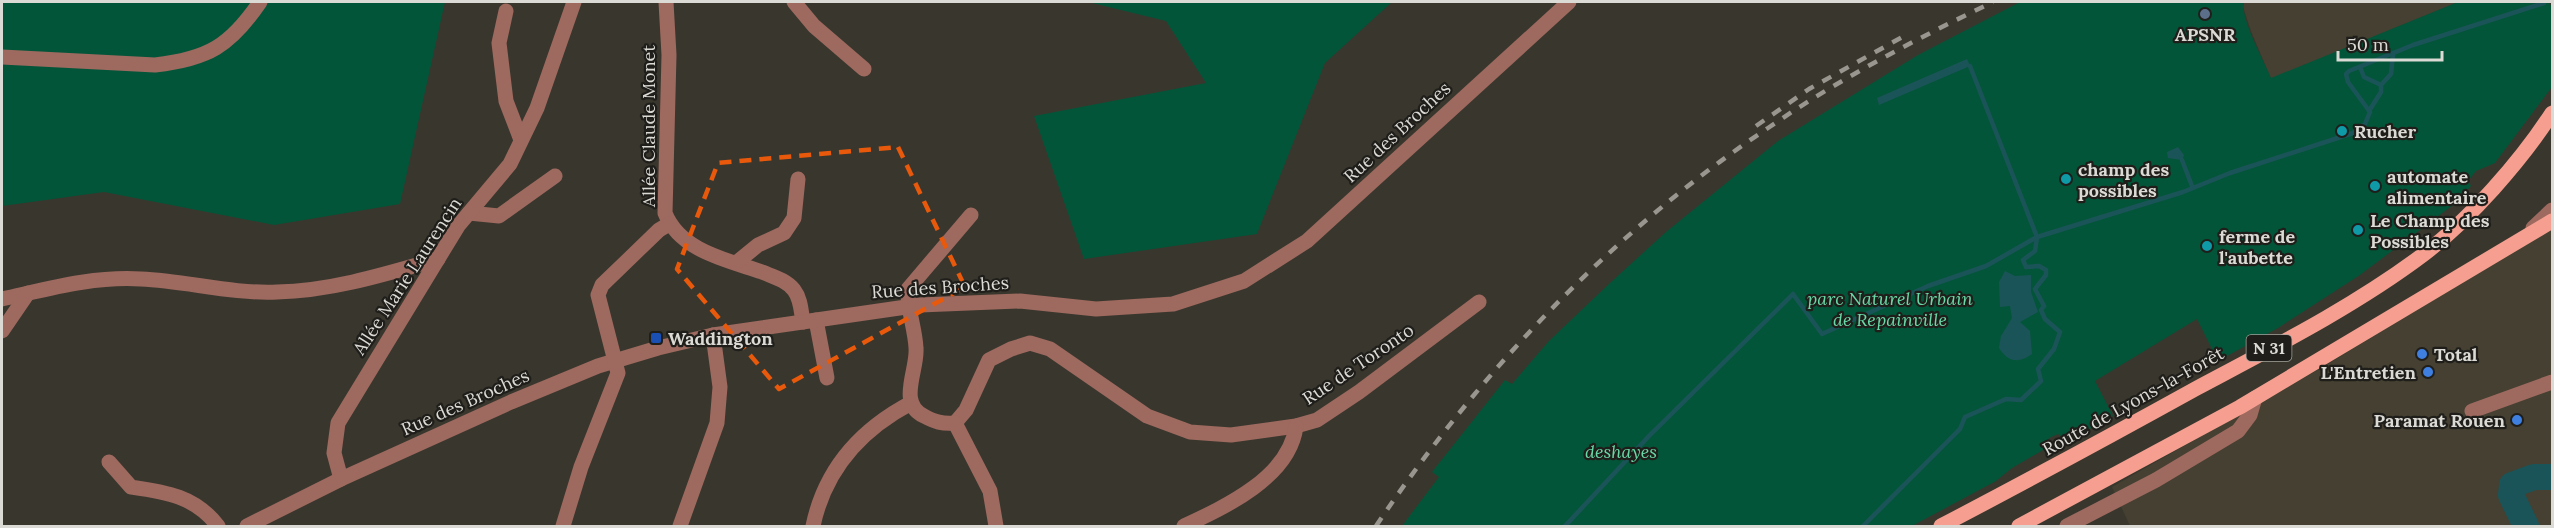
<svg xmlns="http://www.w3.org/2000/svg" width="2554" height="528" viewBox="0 0 2554 528" font-family="Lora,serif">
	<style>
		.built { fill: #454031 }
		.green { fill: #035539 }
		.water { fill: #1b5458 }
		.lines { fill: none; stroke-linecap: round; stroke-linejoin: round }
		.stream { stroke: #1b5458; stroke-width: 4.5 }
		.river { stroke: #1b5458; stroke-width: 26 }
		.minor { stroke: #9e695f; stroke-width: 15 }
		.major { stroke: #f69f90; stroke-width: 15 }
		.rail { stroke: #98968e; stroke-width: 4.5; stroke-dasharray: 10 10; stroke-linecap: butt }
		.marked { fill: none; stroke: #e8590c; stroke-width: 4.5; stroke-dasharray: 12 8; stroke-linejoin: round }
		.service-dot { fill: #5c6f8a; stroke: #1f1e1a; stroke-width: 2 }
		.culture-dot { fill: #0f9aa8; stroke: #1f1e1a; stroke-width: 2 }
		.transit-dot { fill: #1a4fb4; stroke: #1f1e1a; stroke-width: 2 }
		.shop-dot { fill: #3f7fe0; stroke: #1f1e1a; stroke-width: 2 }
		.labels { text-anchor: middle; dominant-baseline: central; stroke-width: 4.5; stroke-linejoin: round; paint-order: stroke }
		.shield { fill: #1f1e1a; stroke: #a3a29c; stroke-width: 1.5 }
		.shield-label { font-size: 16px; font-weight: bold; fill: #dcdad4 }
		.poi-label { font-size: 18px; font-weight: bold; fill: #dcdad4; stroke: #1f1e1a; text-anchor: start }
		.street-label { font-size: 18px; fill: #dcdad4; stroke: #1f1e1a }
		.park-label { font-size: 18px; font-style: italic; fill: #69d9a7; stroke: #1f1e1a }
	</style>
	<rect width="100%" height="100%" fill="#39372d"/>
	<g class="built">
		<path d="M2244,2H2458L2271,79L2251,31L2243,7Z"/>
		<path d="M2552,226V526H2130L2112,487L2328,364Z"/>
	</g>
	<g class="green">
		<path d="M2,2H445L400,204L274,225L104,192L2,206Z"/>
		<path d="M1088,2H1392L1325,63L1257,234L1084,259L1034,116L1206,83L1166,21Z"/>
		<path d="M2020,2H2244C2240,18 2264,61 2271,78L2458,2H2548L2552,7V87L2495,163L2476,171L2468,181L2471,186L2453,205L2360,275L2278,328L2218,361L2197,319L2095,381L2113,416L2068,441L2058,434L2049,438L2043,450L2012,468L1996,481L1912,526H1402L1439,477L1432,472L1505,380L1512,384L1549,341L1610,283L1666,232L1778,141L1918,55Z"/>
	</g>
	<g class="water">
		<path d="M1967,59L1970,66L1879,105L1877,98Z"/>
		<path d="M2178,147L2184,155L2182,160L2168,158L2167,152Z"/>
		<path d="M2005,271L2015,276L2031,275V292L2038,312L2020,322L2030,331L2032,354C2018,364 2008,362 1999,348L2001,336L2012,318L2010,306L2000,307L1999,282Z"/>
	</g>
	<g class="lines">
		<g class="stream">
			<path d="M2360,67L2364,77L2381,85"/>
			<path d="M2369,111L2381,92V85L2391,74L2393,54"/>
			<path d="M2182,160L2192,186"/>
			<path d="M1565,526L1649,436L1793,294L1822,334L1928,286L1986,266L2037,237L1970,66"/>
			<path d="M1863,526L1960,429L1965,417L2006,399L2021,400L2041,381L2038,369L2054,349L2060,332L2045,319L2041,310L2044,306L2035,289L2046,275V270L2039,266L2026,267L2023,260L2035,251L2037,237L2183,192L2230,173L2353,133L2365,124L2370,112L2348,82L2346,74L2349,71L2413,45L2544,3"/>
		</g>
		<path class="river" d="M2526,526L2511,495L2512,485L2534,477H2552"/>
		<g class="minor">
			<path d="M666,2L669,55L665,213C680,251 727,260 762,272C774,277 786,280 794,290C801,299 801,311 803,322"/>
			<path d="M794,2L814,26L864,69"/>
			<path d="M506,11L499,43L506,101L521,140"/>
			<path d="M2,57L155,65C208,59 230,46 260,2"/>
			<path d="M469,213L499,216L555,176"/>
			<path d="M2533,228L2552,210"/>
			<path d="M736,263L758,245L784,233L794,218L798,179"/>
			<path d="M2,299C48,289 93,276 141,279C187,281 231,294 277,292C331,291 386,274 438,259"/>
			<path d="M816,320L827,378"/>
			<path d="M2,331L28,293"/>
			<path d="M2472,411L2552,382"/>
			<path d="M955,423L966,410L989,360L1011,349L1030,343L1050,349L1147,416L1190,432L1231,435L1296,426L1317,420L1359,392L1479,302"/>
			<path d="M955,423C942,424 935,422 924,416C897,403 918,370 916,348C915,328 907,309 908,289L971,215"/>
			<path d="M955,423L990,491L996,526"/>
			<path d="M109,462L131,487C166,492 195,496 218,526"/>
			<path d="M341,479L334,453L338,423L458,226L510,164L537,108L574,2"/>
			<path d="M247,526L341,479L511,402L598,366L658,348L713,335L920,305L1020,301L1096,309L1173,304L1244,281L1307,241L1569,2"/>
			<path d="M563,526L581,467L618,373L598,295L602,285L659,230L669,224"/>
			<path d="M680,526L717,423L720,387L713,335"/>
			<path d="M813,526C825,469 860,430 911,403"/>
			<path d="M1184,526C1225,507 1290,477 1296,426"/>
			<path d="M2067,526L2156,480L2238,431L2250,415L2255,398"/>
		</g>
		<g class="major">
			<path d="M1941,526C2027,481 2112,435 2197,388C2274,347 2355,306 2424,254C2470,219 2521,161 2552,113"/>
			<path d="M2019,526L2240,407L2552,221"/>
		</g>
		<g class="rail">
			<path d="M1756,126L1809,89L1904,36"/>
			<path d="M1376,526C1480,371 1612,232 1768,128C1839,79 1916,39 1993,2"/>
		</g>
	</g>
	<path class="marked" d="M898,147L965,287L779,389L677,269L718,163Z"/>
	<circle class="service-dot" cx="2205" cy="14" r="6"/>
	<g class="culture-dot">
		<circle cx="2342" cy="131" r="6"/>
		<circle cx="2066" cy="179" r="6"/>
		<circle cx="2375" cy="186" r="6"/>
		<circle cx="2358" cy="230" r="6"/>
		<circle cx="2207" cy="246" r="6"/>
	</g>
	<rect class="transit-dot" x="650" y="332" width="12" height="12" rx="3"/>
	<g class="shop-dot">
		<circle cx="2422" cy="354" r="6"/>
		<circle cx="2428" cy="372" r="6"/>
		<circle cx="2517" cy="420" r="6"/>
	</g>
	<g class="labels">
		<rect class="shield" x="2246.5" y="335" width="45" height="26" rx="4.5"/>
		<g class="shield-label">
			<text x="2269" y="348">N 31</text>
		</g>
		<g class="poi-label">
			<text x="2205" y="34" text-anchor="middle">APSNR</text>
			<text x="2354" y="131">Rucher</text>
			<text x="2078" y="169">champ des<tspan x="2078" dy="21">possibles</tspan></text>
			<text x="2387" y="176">automate<tspan x="2387" dy="21">alimentaire</tspan></text>
			<text x="2370" y="220">Le Champ des<tspan x="2370" dy="21">Possibles</tspan></text>
			<text x="2219" y="236">ferme de<tspan x="2219" dy="21">l'aubette</tspan></text>
			<text x="668" y="338">Waddington</text>
			<text x="2434" y="354">Total</text>
			<text x="2416" y="372" text-anchor="end">L'Entretien</text>
			<text x="2505" y="420" text-anchor="end">Paramat Rouen</text>
		</g>
		<g class="street-label">
			<text transform="translate(648 126) rotate(-90)">Allée Claude Monet</text>
			<text transform="translate(1397 132) rotate(-43)">Rue des Broches</text>
			<text transform="translate(407 276) rotate(-57)">Allée Marie Laurencin</text>
			<text transform="translate(940 287) rotate(-4)">Rue des Broches</text>
			<text transform="translate(1358 364) rotate(-34)">Rue de Toronto</text>
			<text transform="translate(2133 401) rotate(-29)">Route de Lyons-la-Forêt</text>
			<text transform="translate(465 402) rotate(-24)">Rue des Broches</text>
		</g>
		<g class="park-label">
			<text x="1890" y="298">parc Naturel Urbain<tspan x="1890" dy="21">de Repainville</tspan></text>
			<text x="1621" y="451">deshayes</text>
		</g>
	</g>
	<rect width="2554" height="528" fill="none" stroke="#dcdad4" stroke-width="6"/>
	<path d="M2338 51v9h104v-9" fill="none" stroke="#dcdad4" stroke-width="3"/>
	<text x="2347" y="51" font-size="18" fill="#dcdad4" stroke="#1f1e1a" stroke-width="4.5" paint-order="stroke">50 m</text>
</svg>
